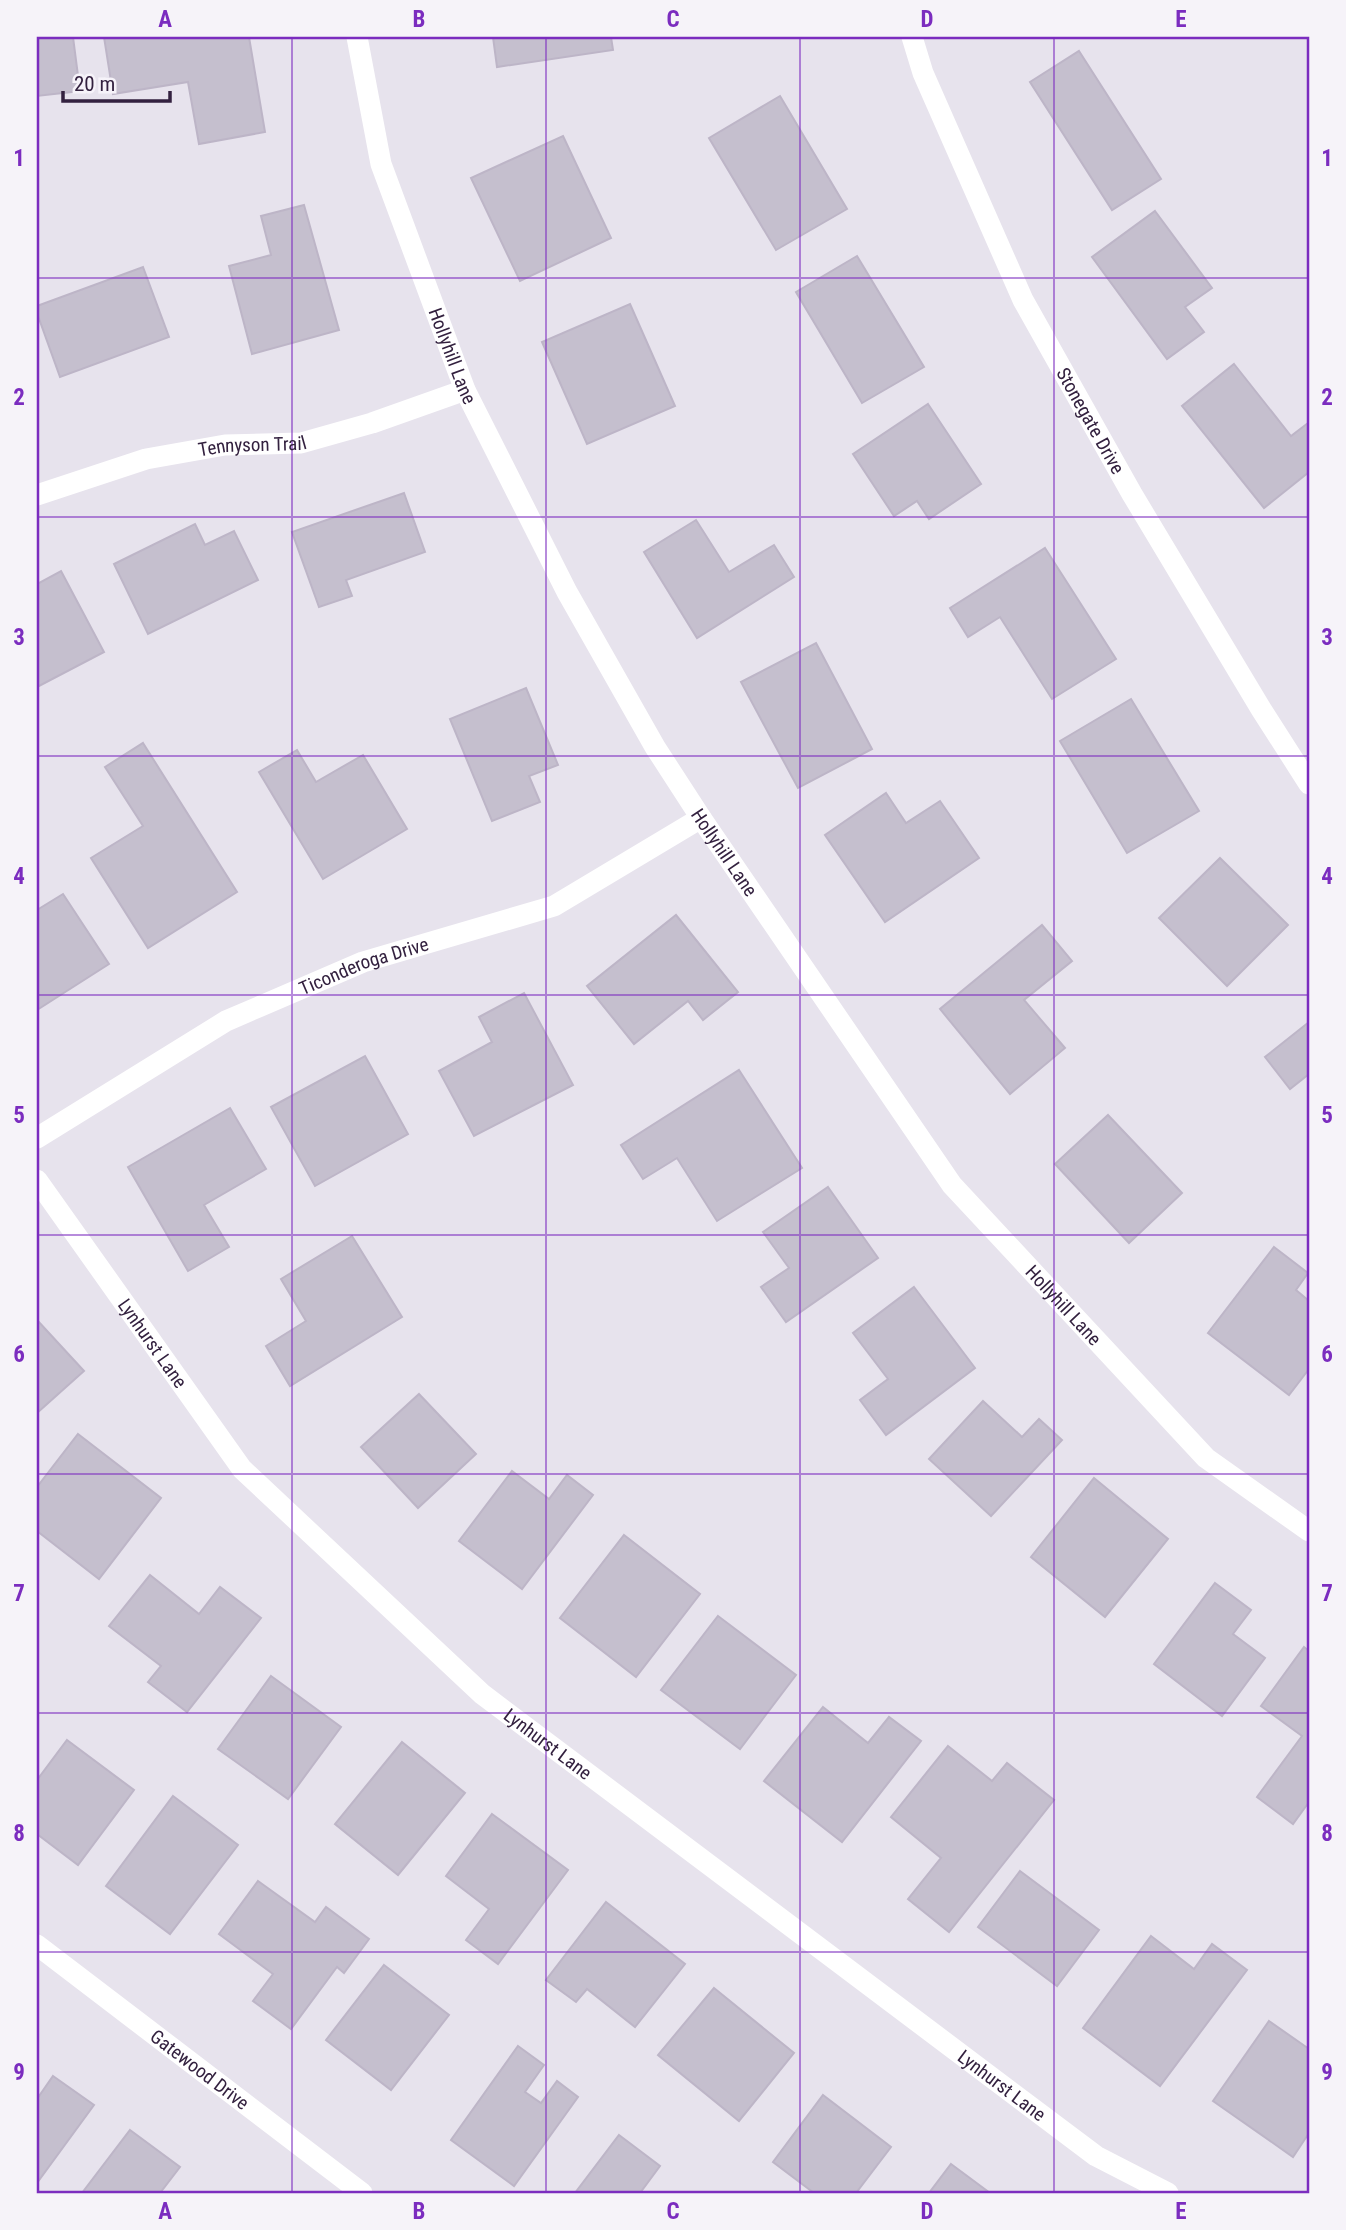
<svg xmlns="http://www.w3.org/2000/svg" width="1346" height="2230" viewBox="0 0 1346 2230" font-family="'Roboto Condensed',sans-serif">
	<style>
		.building { fill: #c5bfce; stroke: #bdb5c7; stroke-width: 2 }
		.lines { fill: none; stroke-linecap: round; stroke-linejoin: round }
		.minor { stroke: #fff; stroke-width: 21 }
		.grid { fill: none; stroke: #7b2cbf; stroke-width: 2; stroke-opacity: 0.55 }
		.labels { text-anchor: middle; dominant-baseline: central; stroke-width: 7; stroke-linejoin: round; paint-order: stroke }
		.street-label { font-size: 19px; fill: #33213f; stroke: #f6f3f9 }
		.neatline { fill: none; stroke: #7b2cbf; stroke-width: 2.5 }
		.grid-label { font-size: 23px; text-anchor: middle; font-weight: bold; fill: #7b2cbf }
	</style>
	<rect width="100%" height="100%" fill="#e7e3ed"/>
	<g class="building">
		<path d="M37,37H73L80,91L37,96Z"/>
		<path d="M104,37H249L265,132L199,144L188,82L113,94Z"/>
		<path d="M493,37H611L613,50L497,67Z"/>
		<path d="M1079,51L1161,179L1112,210L1030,82Z"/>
		<path d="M780,96L847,209L776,250L709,138Z"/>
		<path d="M563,136L611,238L520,281L471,178Z"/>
		<path d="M304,205L339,330L252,354L229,266L271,255L261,216Z"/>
		<path d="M1155,211L1212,288L1185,307L1204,332L1167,359L1092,257Z"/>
		<path d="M857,256L924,367L862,403L796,292Z"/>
		<path d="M143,267L169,337L60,377L37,313V306Z"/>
		<path d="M630,304L675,406L587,444L542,342Z"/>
		<path d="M1234,364L1291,436L1308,423L1309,424V472L1264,508L1182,406Z"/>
		<path d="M928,404L981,484L929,519L917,501L894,516L853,454Z"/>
		<path d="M404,493L425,552L346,580L352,596L319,607L292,532Z"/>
		<path d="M696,520L729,572L774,545L794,577L697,638L644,552Z"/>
		<path d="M195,524L205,545L234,531L258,580L148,634L114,564Z"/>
		<path d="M1045,548L1116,659L1052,699L1000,617L968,637L950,608Z"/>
		<path d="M61,571L104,652L37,687V584Z"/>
		<path d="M816,643L872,749L798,788L741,682Z"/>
		<path d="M526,688L558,765L529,776L540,802L492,821L450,719Z"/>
		<path d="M1131,699L1199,811L1127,853L1060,741Z"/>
		<path d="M143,743L237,892L148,948L91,858L143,826L105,767Z"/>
		<path d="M297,750L316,782L363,755L407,829L323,879L259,772Z"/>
		<path d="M886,793L906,823L940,801L979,858L885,922L825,835Z"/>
		<path d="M1220,858L1288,925L1227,986L1159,918Z"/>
		<path d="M63,894L109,964L37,1010V910Z"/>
		<path d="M676,915L738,992L703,1020L688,1001L634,1044L587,986Z"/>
		<path d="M1042,925L1072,961L1024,1000L1065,1048L1010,1094L940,1009Z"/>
		<path d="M524,993L573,1085L474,1136L439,1071L492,1042L479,1017Z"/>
		<path d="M1309,1022V1074L1290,1089L1265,1057Z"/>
		<path d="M365,1056L408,1134L315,1186L271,1107Z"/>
		<path d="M739,1070L802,1168L717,1221L677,1158L643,1179L621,1145Z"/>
		<path d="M230,1108L266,1169L204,1205L229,1247L188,1271L128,1167Z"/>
		<path d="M1108,1115L1182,1193L1129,1243L1055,1164Z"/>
		<path d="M828,1187L878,1258L786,1322L761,1287L789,1268L763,1232Z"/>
		<path d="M352,1236L402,1317L290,1386L266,1346L306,1321L281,1279Z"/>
		<path d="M1274,1247L1308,1273L1296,1290L1309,1301V1369L1289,1395L1208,1333Z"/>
		<path d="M914,1287L975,1368L886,1435L860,1400L888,1379L853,1333Z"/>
		<path d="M37,1320L84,1371L37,1413Z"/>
		<path d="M419,1394L476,1454L418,1508L361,1447Z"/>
		<path d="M983,1401L1022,1437L1039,1419L1062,1440L991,1516L929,1459Z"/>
		<path d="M78,1434L161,1498L99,1579L37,1531V1487Z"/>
		<path d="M512,1471L549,1499L567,1475L593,1495L522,1589L459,1541Z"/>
		<path d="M1094,1478L1168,1539L1105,1617L1031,1557Z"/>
		<path d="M624,1535L700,1594L636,1677L560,1618Z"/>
		<path d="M150,1575L199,1614L220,1587L261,1618L187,1712L148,1682L161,1666L109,1626Z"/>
		<path d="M1215,1583L1251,1610L1233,1634L1265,1658L1222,1716L1154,1664Z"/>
		<path d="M718,1616L796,1675L740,1749L661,1690Z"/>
		<path d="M1304,1647L1309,1651V1802L1293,1824L1257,1797L1302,1736L1261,1706Z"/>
		<path d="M271,1676L341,1727L288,1799L218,1749Z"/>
		<path d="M823,1707L868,1743L889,1717L921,1741L842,1842L764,1781Z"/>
		<path d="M67,1740L134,1790L78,1865L37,1834V1780Z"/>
		<path d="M402,1742L465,1793L398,1875L335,1824Z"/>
		<path d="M948,1746L992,1781L1007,1763L1054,1800L949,1932L908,1899L941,1858L891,1817Z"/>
		<path d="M173,1796L238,1845L170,1934L106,1886Z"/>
		<path d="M492,1814L568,1870L498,1964L466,1940L489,1909L446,1876Z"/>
		<path d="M1020,1871L1099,1930L1057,1986L978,1927Z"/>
		<path d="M258,1881L315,1922L326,1907L369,1939L344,1973L337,1967L291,2029L253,2001L273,1974L219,1934Z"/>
		<path d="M606,1902L685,1964L635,2027L587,1989L576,2002L546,1980Z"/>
		<path d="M1151,1936L1194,1969L1212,1944L1247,1970L1160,2086L1083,2028Z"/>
		<path d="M384,1965L449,2015L391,2090L326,2040Z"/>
		<path d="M714,1988L794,2053L739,2121L658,2055Z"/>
		<path d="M1269,2021L1309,2049V2133L1293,2157L1213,2101Z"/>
		<path d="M518,2046L544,2065L525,2092L541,2103L557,2081L578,2097L514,2186L451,2140Z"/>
		<path d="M53,2076L94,2105L37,2183V2099Z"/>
		<path d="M823,2095L891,2147L856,2193H814L773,2162Z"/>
		<path d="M130,2130L180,2167L160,2193H82Z"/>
		<path d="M619,2135L660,2166L640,2193H575Z"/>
		<path d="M951,2164L990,2193H929Z"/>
	</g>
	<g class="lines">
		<g class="minor">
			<path id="s1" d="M357,37L381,164L465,390L567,592L655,747L701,818L952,1185L1206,1458L1309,1531"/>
			<path id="s2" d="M912,37L923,73L1023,300L1132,494L1261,709L1309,784"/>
			<path id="s3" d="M37,495L146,459L225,445L301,443L372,423L465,390"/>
			<path id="s4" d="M37,1138L226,1021L363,962L554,906L701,818"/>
			<path id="s5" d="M37,1180L242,1469L482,1694L1096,2156L1168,2193"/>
			<path id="s6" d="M37,1945L362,2193"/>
		</g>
	</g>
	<path class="grid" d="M292,37V2193M546,37V2193M800,37V2193M1054,37V2193M37,278H1309M37,517H1309M37,756H1309M37,995H1309M37,1235H1309M37,1474H1309M37,1713H1309M37,1952H1309"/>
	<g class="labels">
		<g class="street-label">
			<text stroke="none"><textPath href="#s1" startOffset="334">Hollyhill Lane</textPath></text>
			<text stroke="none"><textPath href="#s2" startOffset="424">Stonegate Drive</textPath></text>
			<text stroke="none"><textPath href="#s3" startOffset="222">Tennyson Trail</textPath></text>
			<text stroke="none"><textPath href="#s1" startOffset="901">Hollyhill Lane</textPath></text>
			<text stroke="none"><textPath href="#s4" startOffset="371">Ticonderoga Drive</textPath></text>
			<text stroke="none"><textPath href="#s1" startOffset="1468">Hollyhill Lane</textPath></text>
			<text stroke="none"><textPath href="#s5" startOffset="200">Lynhurst Lane</textPath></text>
			<text stroke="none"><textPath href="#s5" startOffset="766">Lynhurst Lane</textPath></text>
			<text stroke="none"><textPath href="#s6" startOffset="205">Gatewood Drive</textPath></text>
			<text stroke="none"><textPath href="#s5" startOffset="1334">Lynhurst Lane</textPath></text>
		</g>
	</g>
	<rect width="1346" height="2230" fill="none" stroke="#f6f3f9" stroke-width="77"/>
	<path d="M63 91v10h107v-10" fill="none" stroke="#33213f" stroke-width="3.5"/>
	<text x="74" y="91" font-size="21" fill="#33213f" stroke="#f6f3f9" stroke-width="5" paint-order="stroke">20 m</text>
	<rect x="38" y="38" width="1270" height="2154" class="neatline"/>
	<g class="grid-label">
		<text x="165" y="27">A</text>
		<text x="419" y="27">B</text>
		<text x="673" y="27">C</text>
		<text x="927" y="27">D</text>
		<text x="1181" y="27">E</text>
		<text x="19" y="166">1</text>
		<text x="1327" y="166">1</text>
		<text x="19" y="405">2</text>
		<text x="1327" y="405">2</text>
		<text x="19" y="645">3</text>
		<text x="1327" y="645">3</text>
		<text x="19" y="884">4</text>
		<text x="1327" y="884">4</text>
		<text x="19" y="1123">5</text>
		<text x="1327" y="1123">5</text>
		<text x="19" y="1362">6</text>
		<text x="1327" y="1362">6</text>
		<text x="19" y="1601">7</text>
		<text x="1327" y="1601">7</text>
		<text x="19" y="1841">8</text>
		<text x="1327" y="1841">8</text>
		<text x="19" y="2080">9</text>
		<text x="1327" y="2080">9</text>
		<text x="165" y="2219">A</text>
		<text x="419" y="2219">B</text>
		<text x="673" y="2219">C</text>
		<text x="927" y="2219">D</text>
		<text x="1181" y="2219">E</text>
	</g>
</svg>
